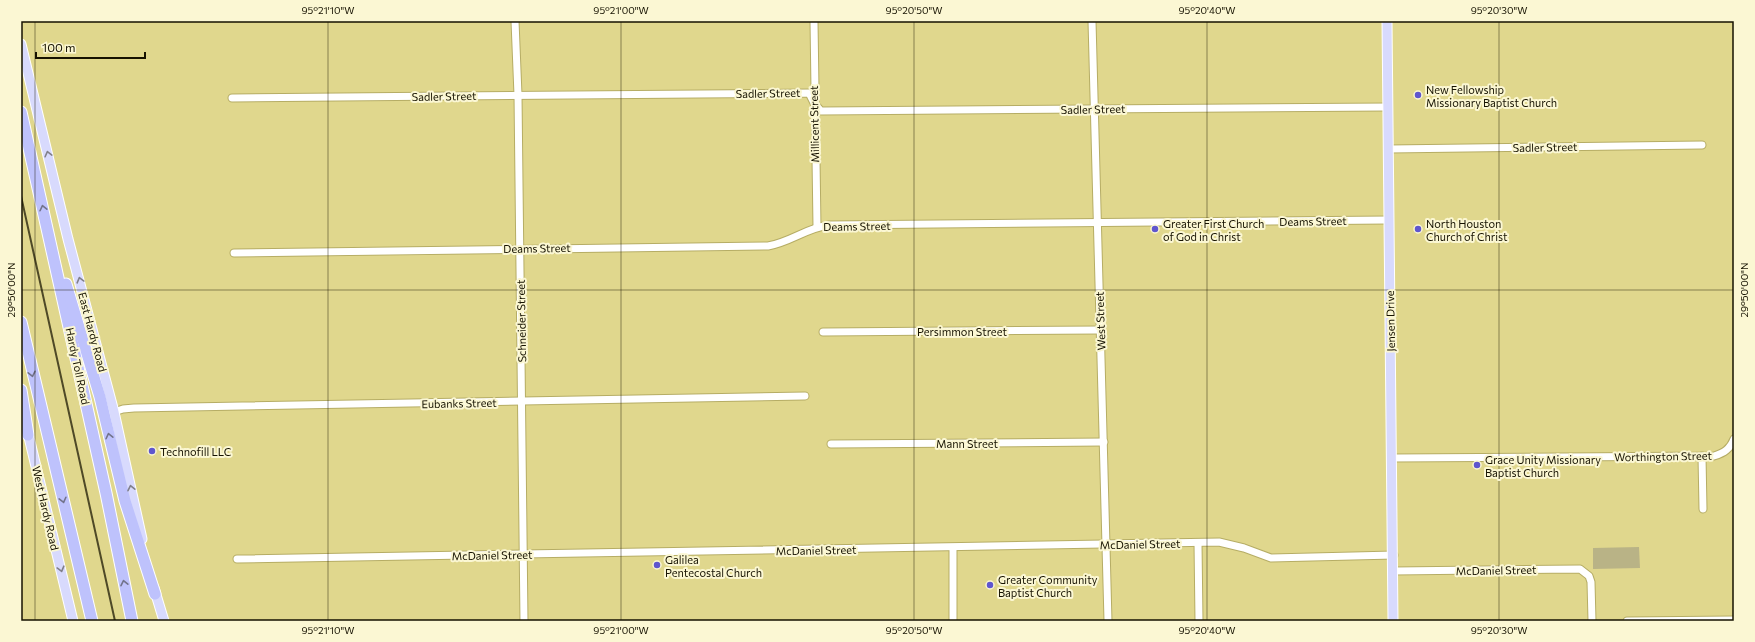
<svg xmlns="http://www.w3.org/2000/svg" width="1755" height="642" viewBox="0 0 1755 642" font-family="Commissioner,sans-serif">
	<style>
		.green { fill: #b9b386 }
		.lines { fill: none; stroke-linecap: round; stroke-linejoin: round }
		.minor-casing { stroke: #b6ad65; stroke-width: 9 }
		.major-casing { stroke: #fff; stroke-width: 11 }
		.highway-casing { stroke: #fff; stroke-width: 13 }
		.minor { stroke: #fff; stroke-width: 7 }
		.major { stroke: #d8dafd; stroke-width: 9 }
		.highway { stroke: #bec2fc; stroke-width: 11 }
		.rail { stroke: #4e4927; stroke-width: 2 }
		.oneway { stroke: #81808b }
		.oneway2 { stroke: #72738b }
		.ticks { fill: none; stroke: #161200; stroke-width: 1; stroke-opacity: 0.45 }
		.poi-dot { fill: #5f56ce; stroke: #fbf7d3; stroke-width: 1.5 }
		.labels { text-anchor: middle; dominant-baseline: central; stroke-width: 4; stroke-linejoin: round; paint-order: stroke }
		.poi-label { font-size: 11px; fill: #161200; stroke: #fbf7d3; text-anchor: start }
		.street-label { font-size: 11px; fill: #161200; stroke: #fbf7d3 }
		.neatline { fill: none; stroke: #161200; stroke-width: 1.5 }
		.ticks-label { font-size: 10px; text-anchor: middle; fill: #161200 }
	</style>
	<rect width="100%" height="100%" fill="#e0d78d"/>
	<path class="green" d="M1639,547L1640,568L1593,569V548Z"/>
	<g class="lines">
		<defs>
			<g id="minor">
				<path d="M515,21L518,95L524,621"/>
				<path d="M814,21L817,227"/>
				<path d="M1092,21L1108,621"/>
				<path d="M232,98L809,93L814,103L821,111L1388,107"/>
				<path d="M1389,149L1702,145"/>
				<path d="M234,253L768,246C791,242 806,228 829,225L1389,220"/>
				<path d="M823,332L1101,330"/>
				<path d="M114,412L123,409L134,408L805,396"/>
				<path d="M831,444L1104,442"/>
				<path d="M1702,456L1703,509"/>
				<path d="M1392,458L1714,456C1724,453 1730,449 1734,439"/>
				<path d="M1198,543L1199,621"/>
				<path d="M953,548V621"/>
				<path d="M237,559L1219,542L1244,548L1271,558L1394,555"/>
				<path d="M1394,571L1580,569L1589,576L1591,582L1592,621"/>
				<path d="M1627,621L1734,620"/>
			</g>
			<g id="major">
				<path d="M1387,21L1393,621"/>
				<path d="M21,44L68,239L114,412L142,539"/>
				<path d="M27,429L73,621"/>
				<path d="M154,588L164,621"/>
			</g>
			<g id="highway">
				<path d="M21,112L106,493L132,621"/>
				<path d="M66,284L100,397L125,501L155,594"/>
				<path d="M21,322L92,621"/>
				<path d="M21,390L28,435"/>
			</g>
		</defs>
		<use href="#minor" class="minor-casing"/>
		<use href="#major" class="major-casing"/>
		<use href="#highway" class="highway-casing"/>
		<use href="#minor" class="minor"/>
		<use href="#major" class="major"/>
		<use href="#highway" class="highway"/>
		<path class="rail" d="M21,196L115,621"/>
	</g>
	<defs><path id="oneway-chevron" d="M-2-3.5L2.5 0L-2 3.5" fill="none" stroke-width="1.6" stroke-linecap="round" stroke-linejoin="round"/></defs>
	<g class="oneway">
		<use href="#oneway-chevron" transform="translate(48 154) rotate(-104)"/>
		<use href="#oneway-chevron" transform="translate(80 280) rotate(-105)"/>
		<use href="#oneway-chevron" transform="translate(131 488) rotate(-102)"/>
		<use href="#oneway-chevron" transform="translate(61 569) rotate(75)"/>
	</g>
	<g class="oneway2">
		<use href="#oneway-chevron" transform="translate(43 208) rotate(-103)"/>
		<use href="#oneway-chevron" transform="translate(32 374) rotate(78)"/>
		<use href="#oneway-chevron" transform="translate(109 436) rotate(-103)"/>
		<use href="#oneway-chevron" transform="translate(63 500) rotate(76)"/>
		<use href="#oneway-chevron" transform="translate(124 583) rotate(-102)"/>
	</g>
	<path class="ticks" d="M35,21V621M328,21V621M621,21V621M914,21V621M1207,21V621M1499,21V621M21,290H1734"/>
	<g class="poi-dot">
		<circle cx="1418" cy="95" r="4"/>
		<circle cx="1155" cy="229" r="4"/>
		<circle cx="1418" cy="229" r="4"/>
		<circle cx="152" cy="451" r="4"/>
		<circle cx="1477" cy="465" r="4"/>
		<circle cx="657" cy="565" r="4"/>
		<circle cx="990" cy="585" r="4"/>
	</g>
	<g class="labels">
		<g class="poi-label">
			<text x="1426" y="89">New Fellowship<tspan x="1426" dy="13">Missionary Baptist Church</tspan></text>
			<text x="1163" y="223">Greater First Church<tspan x="1163" dy="13">of God in Christ</tspan></text>
			<text x="1426" y="223">North Houston<tspan x="1426" dy="13">Church of Christ</tspan></text>
			<text x="160" y="451">Technofill LLC</text>
			<text x="1485" y="459">Grace Unity Missionary<tspan x="1485" dy="13">Baptist Church</tspan></text>
			<text x="665" y="559">Galilea<tspan x="665" dy="13">Pentecostal Church</tspan></text>
			<text x="998" y="579">Greater Community<tspan x="998" dy="13">Baptist Church</tspan></text>
		</g>
		<g class="street-label">
			<text transform="translate(768 93) rotate(-1)">Sadler Street</text>
			<text transform="translate(444 96) rotate(-1)">Sadler Street</text>
			<text transform="translate(1093 109) rotate(-1)">Sadler Street</text>
			<text transform="translate(814 124) rotate(-91)">Millicent Street</text>
			<text transform="translate(1545 147) rotate(-1)">Sadler Street</text>
			<text transform="translate(1313 221) rotate(-1)">Deams Street</text>
			<text transform="translate(857 226) rotate(-1)">Deams Street</text>
			<text transform="translate(537 248) rotate(-1)">Deams Street</text>
			<text transform="translate(521 321) rotate(-91)">Schneider Street</text>
			<text transform="translate(1100 321) rotate(-92)">West Street</text>
			<text transform="translate(1390 321) rotate(-91)">Jensen Drive</text>
			<text x="962" y="331">Persimmon Street</text>
			<text transform="translate(93 332) rotate(75)">East Hardy Road</text>
			<text transform="translate(78 366) rotate(78)">Hardy Toll Road</text>
			<text transform="translate(459 403) rotate(-1)">Eubanks Street</text>
			<text x="967" y="443">Mann Street</text>
			<text transform="translate(1663 456) rotate(-1)">Worthington Street</text>
			<text transform="translate(46 508) rotate(77)">West Hardy Road</text>
			<text transform="translate(1140 544) rotate(-1)">McDaniel Street</text>
			<text transform="translate(816 550) rotate(-1)">McDaniel Street</text>
			<text transform="translate(492 555) rotate(-1)">McDaniel Street</text>
			<text transform="translate(1496 570) rotate(-1)">McDaniel Street</text>
		</g>
	</g>
	<rect width="1755" height="642" fill="none" stroke="#fbf7d3" stroke-width="44"/>
	<path d="M36 52v6h109v-6" fill="none" stroke="#161200" stroke-width="2"/>
	<text x="42" y="52" font-size="12" fill="#161200" stroke="#fbf7d3" stroke-width="3" paint-order="stroke">100 m</text>
	<rect x="22" y="22" width="1711" height="598" class="neatline"/>
	<g class="ticks-label">
		<text x="328" y="14">95°21'10"W</text>
		<text x="621" y="14">95°21'00"W</text>
		<text x="914" y="14">95°20'50"W</text>
		<text x="1207" y="14">95°20'40"W</text>
		<text x="1499" y="14">95°20'30"W</text>
		<text transform="translate(11 290) rotate(-90)" y="4">29°50'00"N</text>
		<text transform="translate(1744 290) rotate(-90)" y="4">29°50'00"N</text>
		<text x="328" y="634">95°21'10"W</text>
		<text x="621" y="634">95°21'00"W</text>
		<text x="914" y="634">95°20'50"W</text>
		<text x="1207" y="634">95°20'40"W</text>
		<text x="1499" y="634">95°20'30"W</text>
	</g>
</svg>
